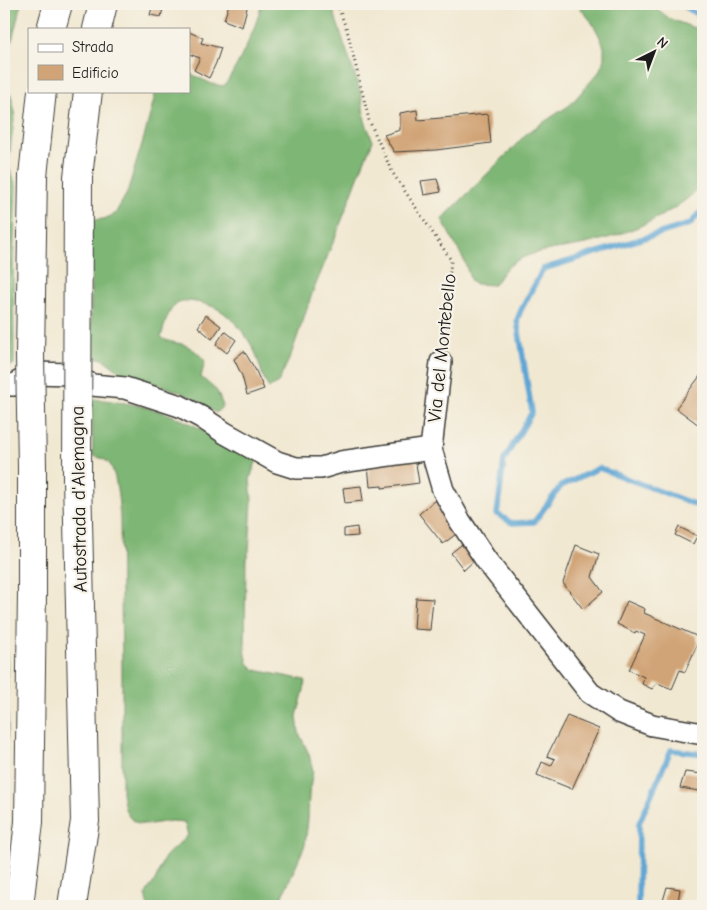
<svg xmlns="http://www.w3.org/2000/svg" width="707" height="910" viewBox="0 0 707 910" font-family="'Comic Neue',sans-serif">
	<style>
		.forest { fill: #7eb674; stroke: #4d6948 }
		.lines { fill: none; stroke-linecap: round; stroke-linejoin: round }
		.stream { stroke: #5ea6d4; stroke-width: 5.5 }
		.building { fill: #d1a477 }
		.minor-casing { stroke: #3c3b37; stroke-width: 24 }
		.highway-casing { stroke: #3c3b37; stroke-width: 30 }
		.path { stroke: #3c3b37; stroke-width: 3; stroke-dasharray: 1 4; stroke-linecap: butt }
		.minor { stroke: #fff; stroke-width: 21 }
		.highway { stroke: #fff; stroke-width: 28 }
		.highway-bridge-casing { stroke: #3c3b37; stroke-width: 30; stroke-linecap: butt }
		.highway-bridge { stroke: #fff; stroke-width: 28 }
		.labels { text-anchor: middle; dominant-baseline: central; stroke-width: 4.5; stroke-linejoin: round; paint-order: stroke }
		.street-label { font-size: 19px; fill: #1c1c1c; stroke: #f7f3e8 }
	</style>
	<rect width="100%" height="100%" fill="#f7f3e8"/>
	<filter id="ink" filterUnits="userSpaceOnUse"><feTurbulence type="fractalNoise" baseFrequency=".02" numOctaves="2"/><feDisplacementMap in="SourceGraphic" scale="10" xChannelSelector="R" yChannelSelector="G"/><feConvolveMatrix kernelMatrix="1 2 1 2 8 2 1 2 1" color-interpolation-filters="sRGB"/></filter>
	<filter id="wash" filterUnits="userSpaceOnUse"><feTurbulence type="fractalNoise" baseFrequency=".0096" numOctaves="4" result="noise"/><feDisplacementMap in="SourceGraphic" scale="20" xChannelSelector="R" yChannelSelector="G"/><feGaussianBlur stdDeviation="1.12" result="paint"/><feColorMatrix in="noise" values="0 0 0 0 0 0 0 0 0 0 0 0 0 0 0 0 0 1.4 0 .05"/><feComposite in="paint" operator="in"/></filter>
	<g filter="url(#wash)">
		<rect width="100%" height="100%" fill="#f1e8d1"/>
		<g class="forest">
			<path d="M4,4H21L9,53L4,85L11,95L15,112L8,166L16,185L13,264L14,364L4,370Z"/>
			<path d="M261,4H331L361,94L365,121L373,141L363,164L337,233L312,294L291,355L279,381L275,385L269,388C262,378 260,364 255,352C247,335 229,312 211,306C206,304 201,303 196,302C170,296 167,318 161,337C168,343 177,342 185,345C193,348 200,355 205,361L201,377L217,391L223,406L216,413L197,400L180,392L154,383L132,377L120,372L103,359L91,357V220L104,219L115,214L127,193L145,134L156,91H189V73L212,84L224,86C237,68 258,25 261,4Z"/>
			<path d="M577,4H651L670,19L703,31V184C675,215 625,235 585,244C559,250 526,249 506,269C501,273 498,280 494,285L476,284L471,281L464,260L450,235L442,219L511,150L527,133L570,105L599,72L604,60V47L598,33L591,21Z"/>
			<path d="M92,399C119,401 146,406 171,415C201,427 229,445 257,460L253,470L250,479L252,501L249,551L246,559L245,651L248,663L255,670L305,680L304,690L297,716L299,733L309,754L313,771L309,794L308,819L305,845L278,906H148C142,892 150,889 156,879C159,872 161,863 165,857C172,849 181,842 188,835L184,822C180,822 176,821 172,821C158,822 137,830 128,815C124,809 123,799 122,792V664L120,518C119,505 117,471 108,462C104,459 99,457 93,456Z"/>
			<path d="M4,531L8,728L4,767Z"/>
		</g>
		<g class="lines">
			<g class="stream">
				<path d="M680,4L703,18"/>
				<path d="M703,209L690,224L543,269L521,310L517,320L532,412L504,460L497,514L512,523L534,522L561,486L599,468L699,506L703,512"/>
				<path d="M638,906L639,823L671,750L703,754"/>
			</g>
		</g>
		<g id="blocks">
			<g class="building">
				<path d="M153,4H164L161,17L150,15Z"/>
				<path d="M229,4H248L242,27L224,20Z"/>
				<path d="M189,32L203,38L201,43L221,48L216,63L209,78L194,70L200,58L189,54Z"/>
				<path d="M417,110L418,120L488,114L491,143L436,150L394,152L384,135L400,130V113Z"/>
				<path d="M437,179L441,192L424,195L421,181Z"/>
				<path d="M206,315L221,326L212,339L198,327Z"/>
				<path d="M225,331L236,340L227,353L216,344Z"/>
				<path d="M244,351L255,369L264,389L247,395L242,376L234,359Z"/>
				<path d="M703,372V428L676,408Z"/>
				<path d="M415,457L419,483L382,488V486L370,487L368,464Z"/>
				<path d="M361,486L363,501L345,503L343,488Z"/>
				<path d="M435,500L460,531L443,544L419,514Z"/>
				<path d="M357,527L358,536L344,537V529Z"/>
				<path d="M679,527L697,536L693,544L675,535Z"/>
				<path d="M466,541L478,557L464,570L451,553Z"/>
				<path d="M576,545L599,554L592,577L603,592L583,609L563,583Z"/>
				<path d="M416,598L433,599L430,630L414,629Z"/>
				<path d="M627,601L645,609L644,613L696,636L698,643L685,672L680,670L672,689L657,683L652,689L642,684L644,677L629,670L645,635L636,631L635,633L617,624Z"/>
				<path d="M567,716L599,729L572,789L537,775L542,762L551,766L555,759L547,756Z"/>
				<path d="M685,772L703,774L700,791L680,788Z"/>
				<path d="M667,887L680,889L678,902L663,901Z"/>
			</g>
		</g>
	</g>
	<g filter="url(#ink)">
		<use href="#blocks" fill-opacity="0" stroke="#3c3b37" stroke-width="1"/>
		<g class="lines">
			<defs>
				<g id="minor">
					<path d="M441,362L431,449L443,490L460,521L486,560L590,693L619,712L652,725L703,734"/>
					<path d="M4,385H14L33,373L72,374L92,385L125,388L180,406L201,417L225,433L277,462L296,468H321L341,462L431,449"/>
				</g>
				<g id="highway">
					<path d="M51,29L58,4"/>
					<path d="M97,29L103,4"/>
					<path d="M19,906L29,822L32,592V467"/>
					<path d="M72,906L85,821L77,478"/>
				</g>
			</defs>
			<use href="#minor" class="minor-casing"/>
			<use href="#highway" class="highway-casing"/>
			<path class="path" d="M337,4L347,30L369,120L392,172L451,260L443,344"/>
			<use href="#minor" class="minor"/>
			<use href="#highway" class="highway"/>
			<defs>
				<g id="highway-bridge">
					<path d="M32,467L30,355L33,176L42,91"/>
					<path d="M77,478L78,177L88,91"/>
				</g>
			</defs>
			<use href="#highway-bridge" class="highway-bridge-casing"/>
			<use href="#highway-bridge" class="highway-bridge"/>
		</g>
	</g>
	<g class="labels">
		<g class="street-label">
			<text transform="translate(442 348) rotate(-84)">Via del Montebello</text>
			<text transform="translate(79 499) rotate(-91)">Autostrada d'Alemagna</text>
		</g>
	</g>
	<rect width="707" height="910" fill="none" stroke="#f7f3e8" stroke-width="20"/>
	<rect x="28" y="28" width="162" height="65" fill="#f7f3e8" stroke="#9f9d96"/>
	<rect x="38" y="44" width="25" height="8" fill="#ffffff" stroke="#9f9d96"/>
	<text x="72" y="52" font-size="15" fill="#1c1c1c">Strada</text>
	<rect x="38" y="65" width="25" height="15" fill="#d1a477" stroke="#9f9d96"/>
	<text x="72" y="78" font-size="15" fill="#1c1c1c">Edificio</text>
	<g transform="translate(654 52) rotate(42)" stroke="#f7f3e8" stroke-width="4" paint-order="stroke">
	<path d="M0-4L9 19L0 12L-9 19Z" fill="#1c1c1c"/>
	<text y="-8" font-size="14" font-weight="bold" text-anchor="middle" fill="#1c1c1c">N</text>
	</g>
</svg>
